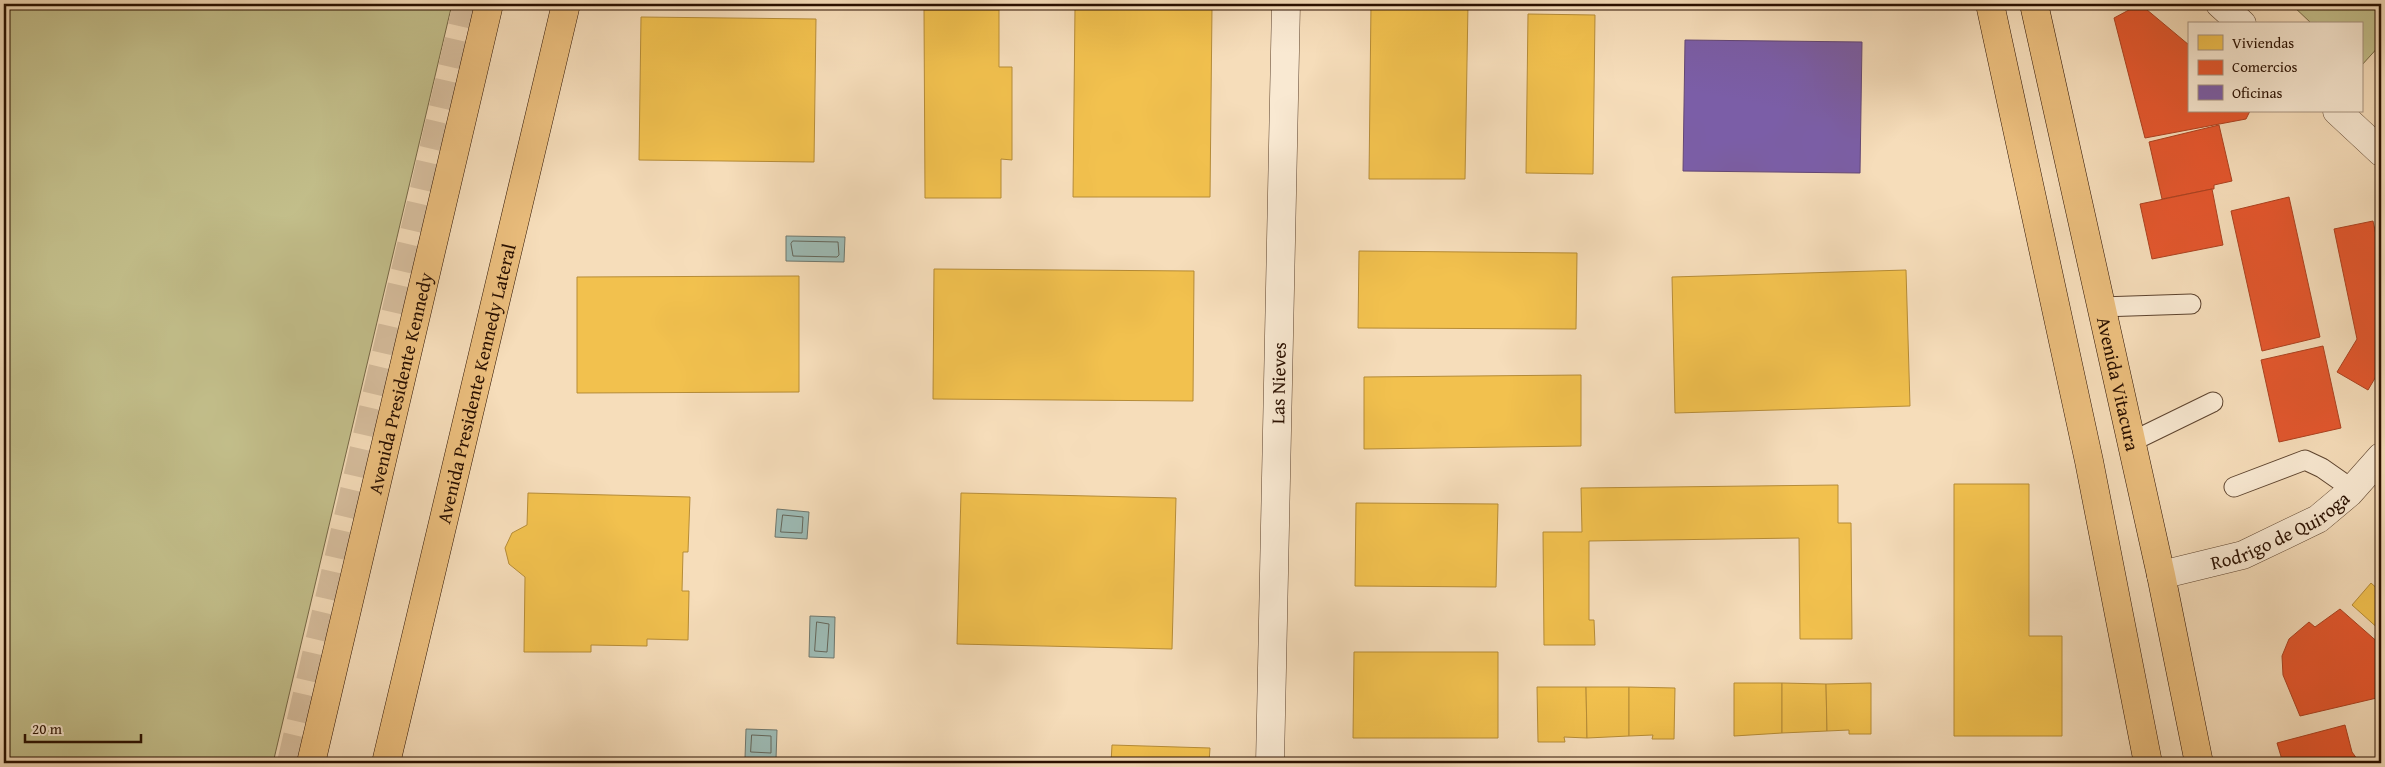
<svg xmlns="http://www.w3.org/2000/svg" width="2385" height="767" viewBox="0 0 2385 767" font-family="'Gentium Book Plus',serif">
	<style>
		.green { fill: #c3bf8b; stroke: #766846 }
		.water { fill: #9dbbb5; stroke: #6f776d }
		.homes { fill: #f2c14e; stroke: #b68c37 }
		.shops { fill: #e4572e; stroke: #ac4220 }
		.offices { fill: #7b5ea7; stroke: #634775 }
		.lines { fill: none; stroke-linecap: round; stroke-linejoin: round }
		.shore { stroke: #64665a; stroke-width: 1 }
		.highway-tunnel { stroke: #d7be9e; stroke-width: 28; stroke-dasharray: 28 14; stroke-linecap: butt }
		.lane-casing { stroke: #5d432e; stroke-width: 21 }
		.street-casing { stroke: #5d432e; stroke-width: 29 }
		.primary-casing { stroke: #2a1000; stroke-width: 29 }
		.highway-casing { stroke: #2a1000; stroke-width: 29 }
		.lane { stroke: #f9e9d2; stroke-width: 19 }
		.street { stroke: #f9e9d2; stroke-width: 28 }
		.primary { stroke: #ebbe7d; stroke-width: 28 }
		.highway { stroke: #ebbe7d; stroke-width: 28 }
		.labels { text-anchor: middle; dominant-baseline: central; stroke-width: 5; stroke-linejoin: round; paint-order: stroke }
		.street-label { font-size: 19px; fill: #2a1000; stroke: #f9e9d2 }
	</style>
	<rect width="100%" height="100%" fill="#f6ddba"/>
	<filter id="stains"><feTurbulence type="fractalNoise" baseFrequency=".004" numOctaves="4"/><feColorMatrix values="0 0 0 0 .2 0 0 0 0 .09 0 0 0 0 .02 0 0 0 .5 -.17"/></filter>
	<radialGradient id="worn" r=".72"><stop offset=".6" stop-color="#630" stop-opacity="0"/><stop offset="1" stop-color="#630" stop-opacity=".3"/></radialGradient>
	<g class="green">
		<path d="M4,4H452L273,763H4Z"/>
		<path d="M2291,4H2381V44L2361,66V24H2312Z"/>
	</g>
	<g class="water">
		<path d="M786,236L845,237L844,262L786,261Z"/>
		<path d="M777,509L809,512L807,539L775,537Z"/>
		<path d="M810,616L835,617L834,658L809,657Z"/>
		<path d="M746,729L777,730L776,759L745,758Z"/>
	</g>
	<g class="homes">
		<path d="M1371,4H1468L1465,179H1369Z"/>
		<path d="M1075,8H1212L1210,197H1073Z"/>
		<path d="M924,10H999V67H1012V160L1001,159V198H925Z"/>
		<path d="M1528,14L1595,15L1593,174L1526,173Z"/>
		<path d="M641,17L816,19L814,162L639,160Z"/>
		<path d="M1359,251L1577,253L1576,329L1358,328Z"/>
		<path d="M934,269L1194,271L1193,401L933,399Z"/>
		<path d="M1906,270L1910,406L1675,413L1672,277Z"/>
		<path d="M799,276V392L577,393V277Z"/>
		<path d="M1581,375V446L1364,449V377Z"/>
		<path d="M1954,484H2029V636H2062V736H1954Z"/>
		<path d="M1838,485V523H1851L1852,639H1800L1799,538L1589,541V620H1594L1595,645H1544L1543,532H1582L1581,488Z"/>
		<path d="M528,493L690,497L688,552H683L682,591H689L688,640L647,639V646L591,645V652H524L525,577L509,564L505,548L512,533L527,525Z"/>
		<path d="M961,493L1176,498L1172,649L957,644Z"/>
		<path d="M1356,503L1498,504L1496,587L1355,586Z"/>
		<path d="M2371,583L2381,592V631L2352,605Z"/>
		<path d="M1354,652H1498V738H1353Z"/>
		<path d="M1734,683H1782V733L1734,736Z"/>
		<path d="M1782,683L1826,684L1827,731L1782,733Z"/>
		<path d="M1871,683V734H1849V730L1827,731L1826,684Z"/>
		<path d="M1537,687H1586L1587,738L1564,737L1565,742H1538Z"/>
		<path d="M1586,687H1629V736L1587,738Z"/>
		<path d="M1629,687L1675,688L1674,739H1652L1653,735L1629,736Z"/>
		<path d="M1112,745L1210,748L1209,763H1111Z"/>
	</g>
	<g class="shops">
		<path d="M2140,4L2189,45V111H2250L2246,119L2145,138L2114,18Z"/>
		<path d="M2219,125L2232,181L2214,185V189H2212L2162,199L2149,142Z"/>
		<path d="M2212,189L2223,245L2152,259L2140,204Z"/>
		<path d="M2289,197L2320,337L2262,351L2231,211Z"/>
		<path d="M2373,221L2381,258V368L2368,390L2337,372L2357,339L2334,229Z"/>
		<path d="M2323,346L2341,428L2279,442L2261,360Z"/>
		<path d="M2340,609L2381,645V697L2300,716L2283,675L2282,656L2289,639L2309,622L2315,627Z"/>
		<path d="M2345,725L2352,752L2360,763H2283L2277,743Z"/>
	</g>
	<path class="offices" d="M1685,40L1862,42L1860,173L1683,171Z"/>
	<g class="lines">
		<g class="shore">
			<path d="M793,241L838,242L839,255L837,257L793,256L791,244Z"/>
			<path d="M783,515L803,517L802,533L781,532Z"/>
			<path d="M817,622L829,624L827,652L815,651Z"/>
			<path d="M752,735L771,736V753L751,752Z"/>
		</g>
		<path class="highway-tunnel" d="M291,763L467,4"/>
		<defs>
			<g id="lane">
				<path d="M2101,307L2191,304"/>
				<path d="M2131,442L2213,402"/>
				<path d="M2234,487L2305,460L2322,468L2352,489"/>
			</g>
			<g id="street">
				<path d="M2220,4L2242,24"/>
				<path d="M2337,111L2381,152"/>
				<path id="s1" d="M2161,575L2243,555L2318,519L2349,493L2381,457"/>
				<path id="s2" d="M1270,763L1286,4"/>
			</g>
			<g id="primary">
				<path d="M1990,4L2089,461L2148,763"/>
				<path id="s3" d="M2034,4L2161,575L2199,763"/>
				<path id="s4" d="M386,763L566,4"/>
			</g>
			<g id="highway">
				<path id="s5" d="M311,763L489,4"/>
			</g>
		</defs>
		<use href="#lane" class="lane-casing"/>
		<use href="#street" class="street-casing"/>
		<use href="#primary" class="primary-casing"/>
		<use href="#highway" class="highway-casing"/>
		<use href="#lane" class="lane"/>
		<use href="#street" class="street"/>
		<use href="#primary" class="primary"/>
		<use href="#highway" class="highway"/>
	</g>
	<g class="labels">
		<g class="street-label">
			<text stroke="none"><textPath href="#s2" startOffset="380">Las Nieves</textPath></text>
			<text stroke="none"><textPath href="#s3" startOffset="389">Avenida Vitacura</textPath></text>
			<text stroke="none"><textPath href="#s5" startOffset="390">Avenida Presidente Kennedy</textPath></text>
			<text stroke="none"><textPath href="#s4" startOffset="390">Avenida Presidente Kennedy Lateral</textPath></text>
			<text stroke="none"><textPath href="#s1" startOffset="128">Rodrigo de Quiroga</textPath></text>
		</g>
	</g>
	<rect width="2385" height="767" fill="none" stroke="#f6ddba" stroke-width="20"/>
	<rect x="5" y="5" width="2375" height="757" fill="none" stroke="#2a1000" stroke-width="2.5"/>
	<rect x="10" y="10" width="2365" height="747" fill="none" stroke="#2a1000"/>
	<rect x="2188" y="22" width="175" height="90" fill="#f9e9d2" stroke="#a6927e"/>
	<rect x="2198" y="35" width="25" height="15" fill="#f2c14e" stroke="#a6927e"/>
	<text x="2232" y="48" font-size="15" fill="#2a1000">Viviendas</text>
	<rect x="2198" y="60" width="25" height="15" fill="#e4572e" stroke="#a6927e"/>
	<text x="2232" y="72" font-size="15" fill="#2a1000">Comercios</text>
	<rect x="2198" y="85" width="25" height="15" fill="#7b5ea7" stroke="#a6927e"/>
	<text x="2232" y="98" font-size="15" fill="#2a1000">Oficinas</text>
	<path d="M25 734v8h116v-8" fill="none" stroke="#2a1000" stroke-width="2.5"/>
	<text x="32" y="734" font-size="15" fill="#2a1000" stroke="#f9e9d2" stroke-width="4" paint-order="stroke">20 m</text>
	<rect width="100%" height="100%" filter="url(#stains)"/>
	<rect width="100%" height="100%" fill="url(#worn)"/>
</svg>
